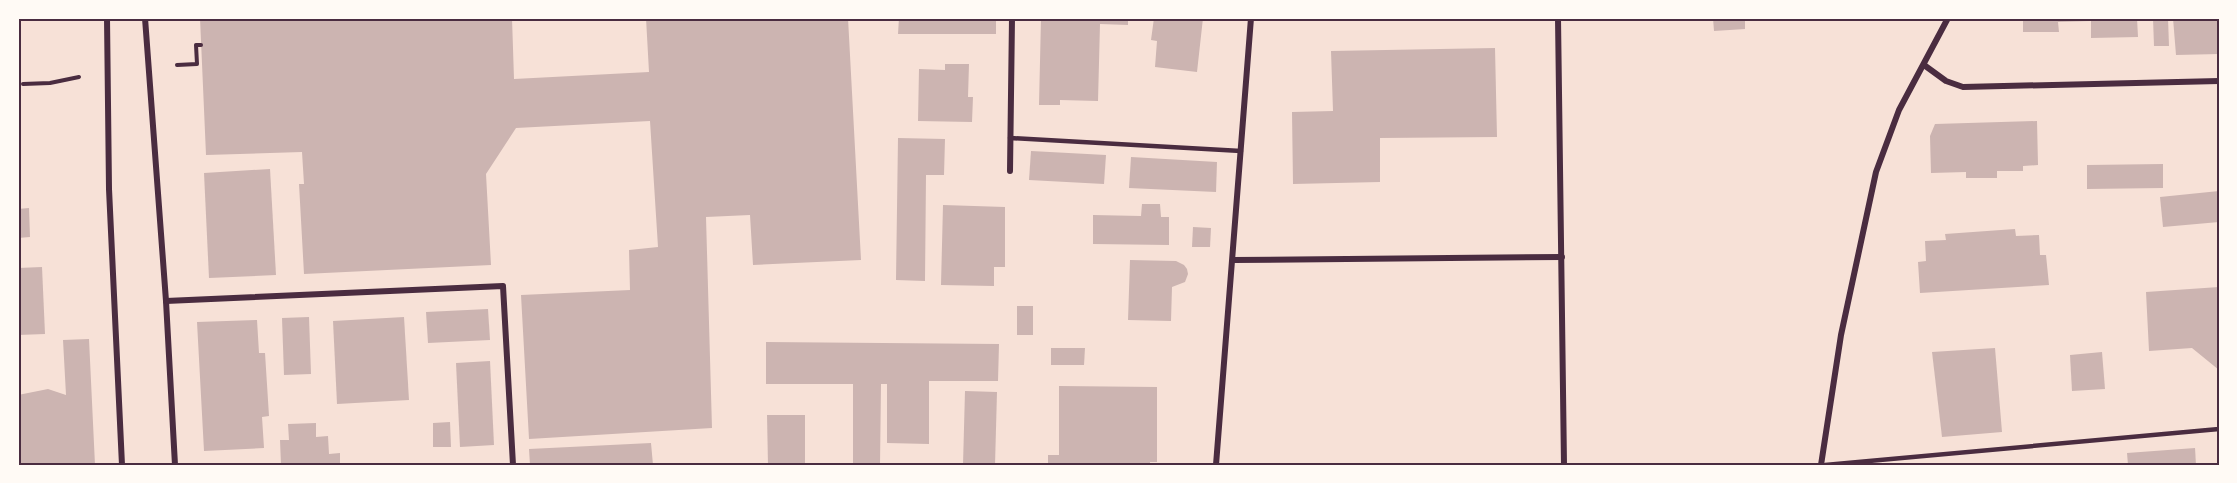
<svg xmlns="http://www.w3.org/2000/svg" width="2237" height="483" viewBox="0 0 2237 483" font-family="Quicksand,sans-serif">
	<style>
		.building { fill: #ccb4b1 }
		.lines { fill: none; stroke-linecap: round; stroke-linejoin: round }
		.path { stroke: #4a2c40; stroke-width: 4 }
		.service { stroke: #4a2c40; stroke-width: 4.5 }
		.minor { stroke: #4a2c40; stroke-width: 6 }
		.neatline { fill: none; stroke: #4a2c40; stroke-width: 2 }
	</style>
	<rect width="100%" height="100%" fill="#f7e1d7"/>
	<g class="building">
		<path d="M200,18H512L514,79L649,72L646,18H848L861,260L753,265L750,215L706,217L712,428L529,439L521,295L630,290L629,250L658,247L650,121L516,128L486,174L491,265L304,274L299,184H304L302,152L206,155Z"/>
		<path d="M899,18H996V34H898Z"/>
		<path d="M1041,18H1128V25L1100,24L1098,101L1060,100V105H1039Z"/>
		<path d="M1154,18H1203L1197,72L1155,67L1157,41L1151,40Z"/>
		<path d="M1713,18H1745V29L1714,31Z"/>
		<path d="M2023,18H2137L2138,37L2091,38V21L2058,22L2059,32H2023Z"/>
		<path d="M2153,18H2168L2169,46H2154Z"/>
		<path d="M2173,18H2219V54L2176,55Z"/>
		<path d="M1495,48L1497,137L1380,138V182L1293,184L1292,112L1333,111L1331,51Z"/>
		<path d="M945,64H969L968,97H973L972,122L918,121L919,69L945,70Z"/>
		<path d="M2037,121L2038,165L2023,166V171H1997V178H1966V172L1931,173L1930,136L1935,124Z"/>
		<path d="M898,138L945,139L944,175H926L925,281L896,280Z"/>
		<path d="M1031,151L1106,155L1104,184L1029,180Z"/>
		<path d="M1131,157L1217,162L1216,192L1129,188Z"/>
		<path d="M2163,164V188L2087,189V165Z"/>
		<path d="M270,169L276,275L209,278L204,173Z"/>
		<path d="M2219,191V222L2163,227L2160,197Z"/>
		<path d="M1142,204H1160L1161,217H1169V245L1093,244V215L1141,216Z"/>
		<path d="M943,205L1005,207V267H994V286L941,285Z"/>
		<path d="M29,208L30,237L18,238V209Z"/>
		<path d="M1193,227L1211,228L1210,247H1192Z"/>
		<path d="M2015,229L2016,236L2039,235L2040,255H2046L2049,285L1920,293L1918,262L1926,261L1925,241L1946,240L1945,234Z"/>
		<path d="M1130,260L1176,261L1184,265L1187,269L1188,274L1185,282L1172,287L1171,321L1128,320Z"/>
		<path d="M42,267L45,334L18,335V268Z"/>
		<path d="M2219,287V370L2192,348L2149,351L2146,292Z"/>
		<rect x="1017" y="306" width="16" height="29"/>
		<path d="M488,309L490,340L428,343L426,312Z"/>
		<path d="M309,317L311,374L284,375L282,318Z"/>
		<path d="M404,317L409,400L337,404L333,321Z"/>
		<path d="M257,320L259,353H265L269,416L262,417L264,448L204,451L197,322Z"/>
		<path d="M89,339L95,465H18V395L48,389L66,395L63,340Z"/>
		<path d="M766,342L999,344L998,381H929V444L887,443V384H881L880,465L853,464V384H766Z"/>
		<path d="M1051,348H1085L1084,365H1051Z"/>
		<path d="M1995,348L2002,432L1942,437L1932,352Z"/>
		<path d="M2102,352L2105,389L2072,391L2070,355Z"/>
		<path d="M490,361L494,445L460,447L456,363Z"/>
		<path d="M1059,386L1157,387V462H1150V465H1048V455H1059Z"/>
		<path d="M965,391L997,392L995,465H963Z"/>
		<path d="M767,415H805V465H768Z"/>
		<path d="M450,422L451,447H433V423Z"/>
		<path d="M316,423V437L328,436L329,454L340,453V465H281L280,440H289L288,424Z"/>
		<path d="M651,443L653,465H530L529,449Z"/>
		<path d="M2195,448L2196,465H2128L2127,453Z"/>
	</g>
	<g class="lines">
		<g class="path">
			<path d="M177,65L197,64L196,45H201"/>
			<path d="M23,84L50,83L79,77"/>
		</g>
		<g class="service">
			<path d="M1010,138L1241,151"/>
			<path d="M1825,465L2219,429"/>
		</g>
		<g class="minor">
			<path d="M107,18L109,189L122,465"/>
			<path d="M145,18L166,301L175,465"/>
			<path d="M1558,18L1564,465"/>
			<path d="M1924,65L1946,81L1963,87L2219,81"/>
			<path d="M1010,171L1012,18"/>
			<path d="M1233,260L1562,257"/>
			<path d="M166,301L503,286L513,465"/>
			<path d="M1216,465L1251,18"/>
			<path d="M1821,465L1841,335L1876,172L1899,110L1948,18"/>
		</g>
	</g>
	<rect width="2237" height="483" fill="none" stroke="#fffaf5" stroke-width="39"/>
	<rect x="20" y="20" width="2198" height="444" class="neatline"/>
</svg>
